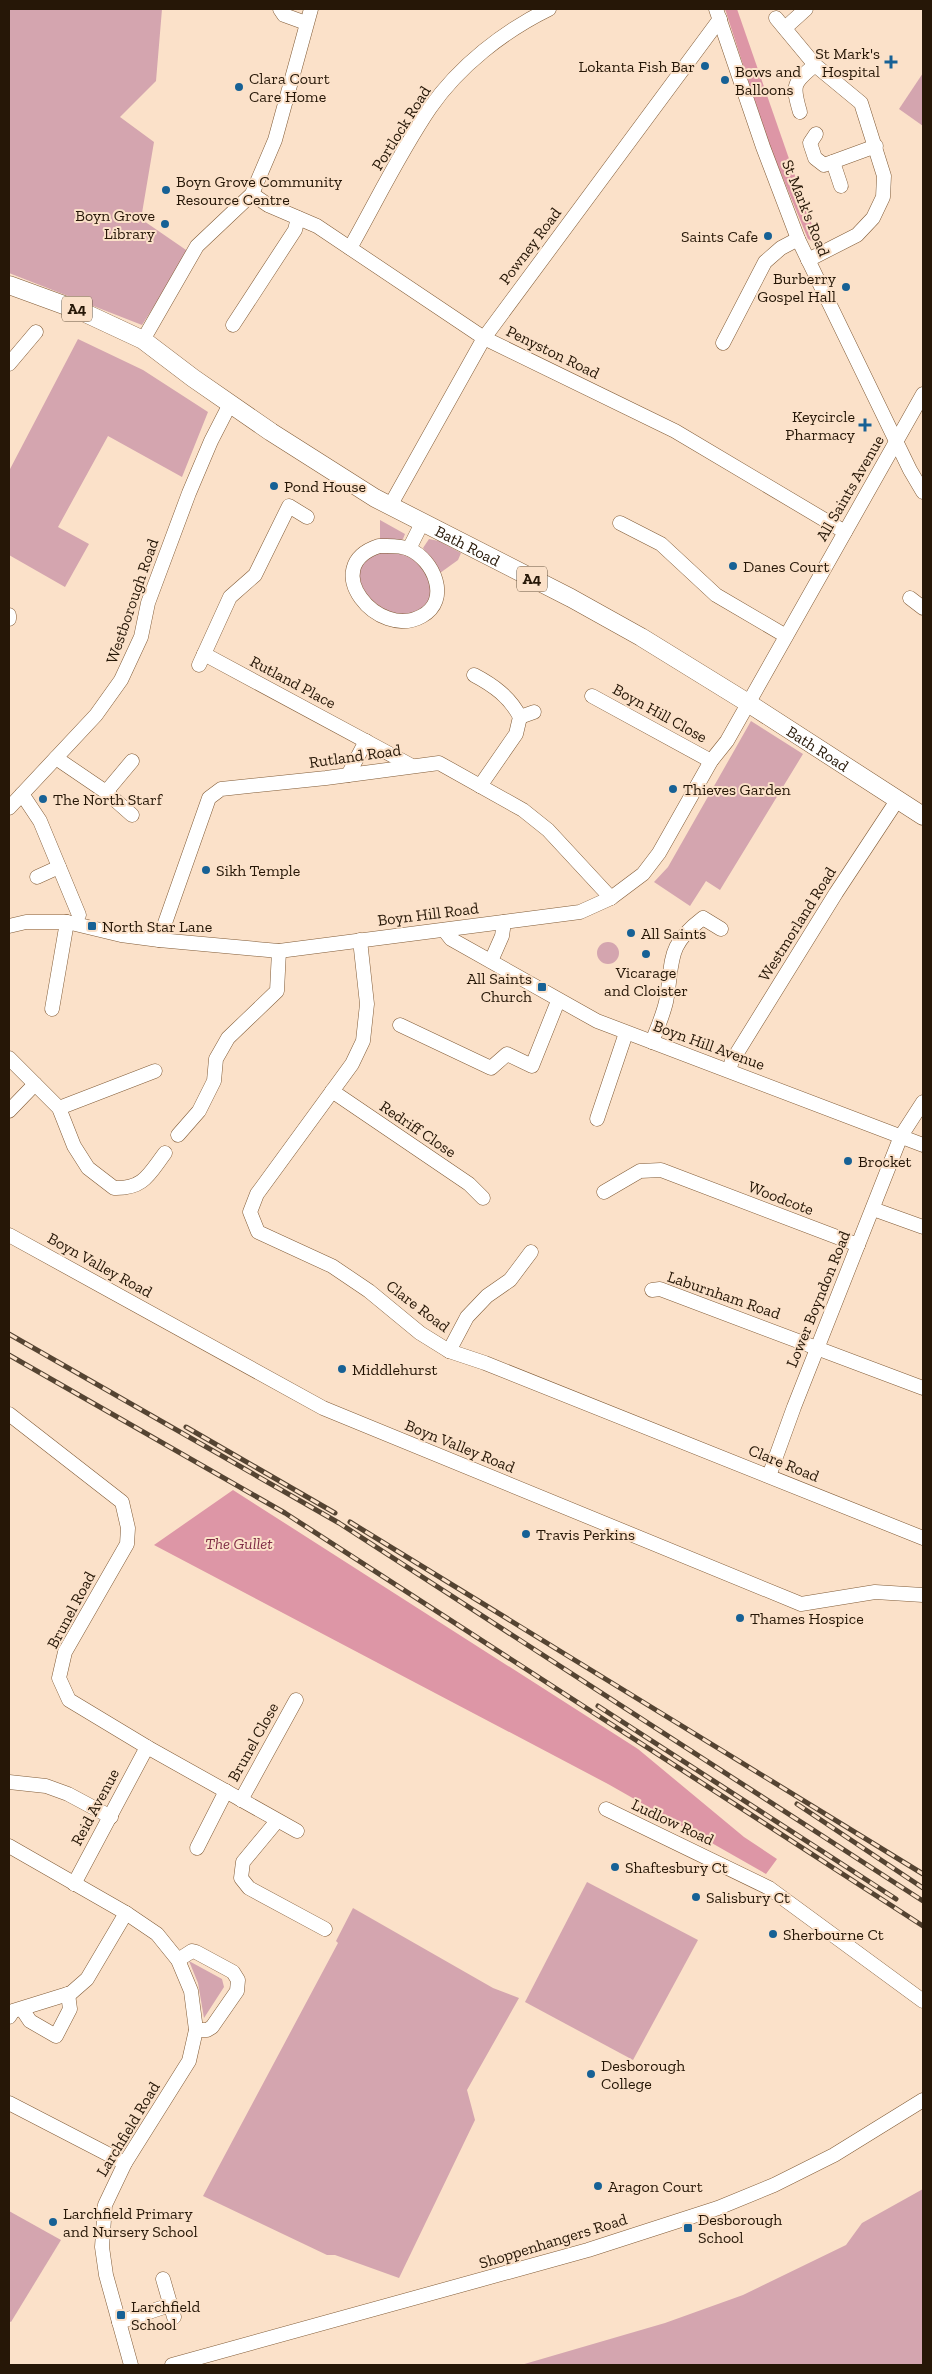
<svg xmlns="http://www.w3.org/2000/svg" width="932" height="2374" viewBox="0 0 932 2374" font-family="'Zilla Slab',serif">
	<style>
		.green { fill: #d4a5af }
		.forest { fill: #dd96a6 }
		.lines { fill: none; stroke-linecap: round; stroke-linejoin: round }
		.minor-casing { stroke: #815b36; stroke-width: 15 }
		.major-casing { stroke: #815b36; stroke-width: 19 }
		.minor { stroke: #fff; stroke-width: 14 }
		.major { stroke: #fff; stroke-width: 18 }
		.rail-casing { stroke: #554432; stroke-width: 5 }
		.rail { stroke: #fbe1c9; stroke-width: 3; stroke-dasharray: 9; stroke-linecap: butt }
		.poi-dot { fill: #176195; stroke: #fbe1c9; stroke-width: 2 }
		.labels { text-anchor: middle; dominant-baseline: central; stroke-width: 4; stroke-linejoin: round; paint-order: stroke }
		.shield { fill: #fbe1c9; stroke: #665441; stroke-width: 1 }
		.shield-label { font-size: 15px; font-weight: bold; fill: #261707 }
		.poi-label { font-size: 16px; fill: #261707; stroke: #fbe1c9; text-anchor: start }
		.street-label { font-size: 16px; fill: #261707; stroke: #fbe1c9 }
		.park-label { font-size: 16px; font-style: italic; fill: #7f2c45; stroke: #fbe1c9 }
	</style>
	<rect width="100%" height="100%" fill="#fbe1c9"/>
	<g class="green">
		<path d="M9,9H162L156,81L120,117L154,142L141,219L189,252L142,325L9,273Z"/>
		<path d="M923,73V126L899,109Z"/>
		<path d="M78,339L143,370L208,412L182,477L108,436L58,527L89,544L65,587L9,555V471Z"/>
		<path d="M380,520L405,534L403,539C397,542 388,539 380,540Z"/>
		<path d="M429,539L439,541L461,553L458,560L440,573L423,548Z"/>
		<path d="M388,551C417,555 439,573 430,604L408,617L391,614L362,594L357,568L375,553Z"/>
		<path d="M751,721L803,754L720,890L706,881L690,906L654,882L668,867Z"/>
		<circle cx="608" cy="953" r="11"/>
		<path d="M587,1882L698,1940L633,2060L525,2002Z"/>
		<path d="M353,1908L493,1988L519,1998L467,2090L475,2120L399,2278L335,2255H327L203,2196L338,1943L336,1941Z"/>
		<path d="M189,1961L222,1979L224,1987L204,2018L198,1983Z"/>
		<path d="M923,2189V2365H521L665,2323L743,2295L846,2245L862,2223Z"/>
		<path d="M9,2211L61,2240L11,2322L9,2321Z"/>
	</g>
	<g class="forest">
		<path d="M725,9H737L819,245L808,239L768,142Z"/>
		<path d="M233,1490L638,1749L744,1837L777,1859L766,1874L608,1784L154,1545Z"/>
	</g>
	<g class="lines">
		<defs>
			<g id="minor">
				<path d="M280,9L284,15L306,23"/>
				<path d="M716,9L763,147L798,239L910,470L923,492"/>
				<path d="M776,18L815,65L861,103L884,176L883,197L873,218L857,235L808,260"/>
				<path d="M785,28L806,9"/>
				<path d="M800,112C792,85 793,83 815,65"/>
				<path d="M816,134L810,143L815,158L824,165L876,146"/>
				<path d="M833,162L841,186"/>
				<path d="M252,194L268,205L317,226L484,338L675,431L845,532"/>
				<path d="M350,248C376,202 400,152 430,108C459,66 504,31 549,9"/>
				<path d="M233,325L295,230L298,218"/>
				<path d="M143,340L197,246L252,194L275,140L311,9"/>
				<path d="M723,343L765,262L781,248L798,239"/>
				<path d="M9,364L36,332"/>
				<path d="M390,506L484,338L720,19"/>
				<path d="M620,523L661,544L716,595L786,636"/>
				<path d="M379,546C389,546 400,545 409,549C434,560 451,600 422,616C378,641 317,566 379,546Z"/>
				<path d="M409,549L422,523"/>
				<path d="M910,598L923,608"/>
				<path d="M9,615V619"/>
				<path d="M204,654L412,766"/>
				<path d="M199,665L230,597L255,575L289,506L307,517"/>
				<path d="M474,675C493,685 510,697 520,717L516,734L480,786"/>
				<path d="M592,696L711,761"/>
				<path d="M520,717L534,712"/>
				<path d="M56,758L106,792L132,815"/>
				<path d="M348,775L366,741"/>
				<path d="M106,792L132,761"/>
				<path d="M22,794L40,821L79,915"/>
				<path d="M9,808L96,715L121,680L141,637L148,603L189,493L211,441L230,404"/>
				<path d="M37,877L59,867"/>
				<path d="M9,926L26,922H67L121,935L159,940L279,951L580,912L611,898L643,874L659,853L711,761L727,741L923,394"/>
				<path d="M444,930L451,939L597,1021L923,1145"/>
				<path d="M159,940L209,798L221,789L326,778L439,763L523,810L548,830L611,898"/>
				<path d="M360,940L367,1004L363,1041L352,1064L257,1194L250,1212L258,1232L332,1266L369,1291L420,1333L449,1351L485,1363L923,1538"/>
				<path d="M491,961L502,936L504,922"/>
				<path d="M52,1009L67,922"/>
				<path d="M400,1025L491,1068L507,1054L532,1066L558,1001"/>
				<path d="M652,1042C657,1029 663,1015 666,1002C674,960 665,947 703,918L721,929"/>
				<path d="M9,1058L59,1108L74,1146L88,1168L114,1188C144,1189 149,1174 165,1153"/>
				<path d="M729,1070L732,1061L836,893L898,799"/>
				<path d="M332,1091L469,1184L483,1198"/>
				<path d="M59,1108L155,1071"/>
				<path d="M9,1111L35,1084"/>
				<path d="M597,1119L626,1033"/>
				<path d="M178,1135L199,1111L214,1081L216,1059L228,1038L277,991L279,951"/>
				<path d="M604,1192L640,1171L661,1170L858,1245"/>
				<path d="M873,1209L923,1227"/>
				<path d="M9,1235L323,1408L801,1604L875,1592L923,1595"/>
				<path d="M652,1290L660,1289L923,1388"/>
				<path d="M449,1351L467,1317L487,1296L510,1280L531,1252"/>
				<path d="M9,1414L122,1502L128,1528L127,1544L65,1652L59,1678L69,1700L147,1747L297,1831"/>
				<path d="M769,1476L794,1407L901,1136L923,1102"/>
				<path d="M9,1782L46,1786L68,1794L111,1817"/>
				<path d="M241,1800L296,1700"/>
				<path d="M606,1809L769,1888L923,2001"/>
				<path d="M277,1821L243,1862L241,1878L249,1888L325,1929"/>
				<path d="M9,1846L126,1913L157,1934L178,1960L191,1991L196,2030L189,2061L125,2163L105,2205L102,2247L106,2275L131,2365"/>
				<path d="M197,1848L226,1791"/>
				<path d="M74,1884L147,1747"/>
				<path d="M178,1960L192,1951L196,1952L233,1972L238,1980L237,1991L212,2027L207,2030H196"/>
				<path d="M22,2009L30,2021L56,2036L70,2009L68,1994"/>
				<path d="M9,2017L13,2011L71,1993L87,1979L126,1913"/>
				<path d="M9,2103L125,2163"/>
				<path d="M163,2279L174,2317"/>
				<path d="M119,2322L170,2305"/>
				<path d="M172,2365L588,2250L718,2208L774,2185L834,2155L923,2100"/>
			</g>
			<g id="major">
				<path id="s1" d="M9,285L83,312L143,340L193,378L271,432L375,498L571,598L641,637L748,703L923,816"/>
			</g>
		</defs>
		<use href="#minor" class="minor-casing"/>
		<use href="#major" class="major-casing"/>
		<use href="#minor" class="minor"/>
		<use href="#major" class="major"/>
		<defs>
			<g id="rail">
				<path d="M9,1334L339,1523L923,1901"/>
				<path d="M9,1355L285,1513L923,1926"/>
				<path d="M186,1427L335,1513"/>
				<path d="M350,1522L923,1874"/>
				<path d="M598,1706L896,1899"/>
				<path d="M797,1804L923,1888"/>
			</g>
		</defs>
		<use href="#rail" class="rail-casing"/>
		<use href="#rail" class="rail"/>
	</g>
	<g class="poi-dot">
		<path d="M888.5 54.5h5v5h5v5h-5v5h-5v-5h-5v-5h5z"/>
		<circle cx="705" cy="66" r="5"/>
		<circle cx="725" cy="80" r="5"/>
		<circle cx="239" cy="87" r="5"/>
		<circle cx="166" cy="190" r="5"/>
		<circle cx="165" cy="224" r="5"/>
		<circle cx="768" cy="236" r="5"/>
		<circle cx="846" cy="287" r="5"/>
		<path d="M862.5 417.5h5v5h5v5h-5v5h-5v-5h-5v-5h5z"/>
		<circle cx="274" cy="486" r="5"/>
		<circle cx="733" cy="566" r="5"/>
		<circle cx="673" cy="789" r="5"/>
		<circle cx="43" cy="799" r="5"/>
		<circle cx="206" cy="870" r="5"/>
		<rect x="87" y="921" width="10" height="10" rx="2.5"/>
		<circle cx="631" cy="933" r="5"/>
		<circle cx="646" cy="954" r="5"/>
		<rect x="537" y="982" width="10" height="10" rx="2.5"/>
		<circle cx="848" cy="1161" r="5"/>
		<circle cx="342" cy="1369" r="5"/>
		<circle cx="526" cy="1534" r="5"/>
		<circle cx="740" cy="1618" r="5"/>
		<circle cx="615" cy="1867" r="5"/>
		<circle cx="696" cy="1897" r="5"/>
		<circle cx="773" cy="1934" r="5"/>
		<circle cx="591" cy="2074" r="5"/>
		<circle cx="598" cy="2186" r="5"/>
		<circle cx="53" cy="2222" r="5"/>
		<rect x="683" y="2223" width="10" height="10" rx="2.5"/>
		<rect x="116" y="2310" width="10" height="10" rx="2.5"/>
	</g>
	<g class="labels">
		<g class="shield">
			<rect x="62" y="296.5" width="30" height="25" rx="4"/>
			<rect x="517" y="566.5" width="30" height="25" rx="4"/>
		</g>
		<g class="shield-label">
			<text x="77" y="309">A4</text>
			<text x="532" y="579">A4</text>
		</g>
		<g class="poi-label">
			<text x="880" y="53" text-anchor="end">St Mark's<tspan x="880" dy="18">Hospital</tspan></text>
			<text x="695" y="66" text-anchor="end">Lokanta Fish Bar</text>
			<text x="735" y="71">Bows and<tspan x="735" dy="18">Balloons</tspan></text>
			<text x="249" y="78">Clara Court<tspan x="249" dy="18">Care Home</tspan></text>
			<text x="176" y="181">Boyn Grove Community<tspan x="176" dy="18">Resource Centre</tspan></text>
			<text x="155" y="215" text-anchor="end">Boyn Grove<tspan x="155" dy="18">Library</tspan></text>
			<text x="758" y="236" text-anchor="end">Saints Cafe</text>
			<text x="836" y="278" text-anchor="end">Burberry<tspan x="836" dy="18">Gospel Hall</tspan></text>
			<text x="855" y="416" text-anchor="end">Keycircle<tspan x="855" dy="18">Pharmacy</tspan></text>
			<text x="284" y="486">Pond House</text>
			<text x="743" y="566">Danes Court</text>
			<text x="683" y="789">Thieves Garden</text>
			<text x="53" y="799">The North Starf</text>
			<text x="216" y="870">Sikh Temple</text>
			<text x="102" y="926">North Star Lane</text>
			<text x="641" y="933">All Saints</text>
			<text x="646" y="972" text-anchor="middle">Vicarage<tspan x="646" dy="18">and Cloister</tspan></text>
			<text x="532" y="978" text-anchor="end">All Saints<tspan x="532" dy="18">Church</tspan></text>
			<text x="858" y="1161">Brocket</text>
			<text x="352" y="1369">Middlehurst</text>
			<text x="536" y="1534">Travis Perkins</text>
			<text x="750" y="1618">Thames Hospice</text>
			<text x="625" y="1867">Shaftesbury Ct</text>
			<text x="706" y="1897">Salisbury Ct</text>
			<text x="783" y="1934">Sherbourne Ct</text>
			<text x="601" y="2065">Desborough<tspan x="601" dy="18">College</tspan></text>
			<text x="608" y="2186">Aragon Court</text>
			<text x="63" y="2213">Larchfield Primary<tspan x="63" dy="18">and Nursery School</tspan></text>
			<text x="698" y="2219">Desborough<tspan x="698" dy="18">School</tspan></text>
			<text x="131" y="2306">Larchfield<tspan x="131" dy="18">School</tspan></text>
		</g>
		<g class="street-label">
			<text transform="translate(401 128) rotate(-58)">Portlock Road</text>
			<text transform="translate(806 208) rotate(68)">St Mark's Road</text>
			<text transform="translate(530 246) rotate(-53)">Powney Road</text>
			<text transform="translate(553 352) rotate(26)">Penyston Road</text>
			<text transform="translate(850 488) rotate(-60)">All Saints Avenue</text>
			<text stroke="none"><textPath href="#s1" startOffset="530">Bath Road</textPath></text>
			<text transform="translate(132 601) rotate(-71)">Westborough Road</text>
			<text transform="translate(293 682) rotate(28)">Rutland Place</text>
			<text transform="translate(660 713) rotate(29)">Boyn Hill Close</text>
			<text stroke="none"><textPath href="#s1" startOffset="935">Bath Road</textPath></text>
			<text transform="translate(355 756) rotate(-8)">Rutland Road</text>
			<text transform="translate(428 914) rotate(-7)">Boyn Hill Road</text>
			<text transform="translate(797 924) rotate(-58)">Westmorland Road</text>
			<text transform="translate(709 1045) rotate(20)">Boyn Hill Avenue</text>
			<text transform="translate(418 1129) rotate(34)">Redriff Close</text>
			<text transform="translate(781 1198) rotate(21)">Woodcote</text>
			<text transform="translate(100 1265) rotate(29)">Boyn Valley Road</text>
			<text transform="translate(724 1295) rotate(19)">Laburnham Road</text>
			<text transform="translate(818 1299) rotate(-68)">Lower Boyndon Road</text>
			<text transform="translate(418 1306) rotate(37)">Clare Road</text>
			<text transform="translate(460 1446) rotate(22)">Boyn Valley Road</text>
			<text transform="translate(784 1463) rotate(22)">Clare Road</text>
			<text transform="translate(71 1610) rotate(-62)">Brunel Road</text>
			<text transform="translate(253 1742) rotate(-61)">Brunel Close</text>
			<text transform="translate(95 1807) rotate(-62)">Reid Avenue</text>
			<text transform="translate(673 1822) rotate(25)">Ludlow Road</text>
			<text transform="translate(128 2129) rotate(-59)">Larchfield Road</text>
			<text transform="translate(553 2241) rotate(-17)">Shoppenhangers Road</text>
		</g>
		<g class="park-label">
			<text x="239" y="1543">The Gullet</text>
		</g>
	</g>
	<rect width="932" height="2374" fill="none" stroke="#261707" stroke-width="20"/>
</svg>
